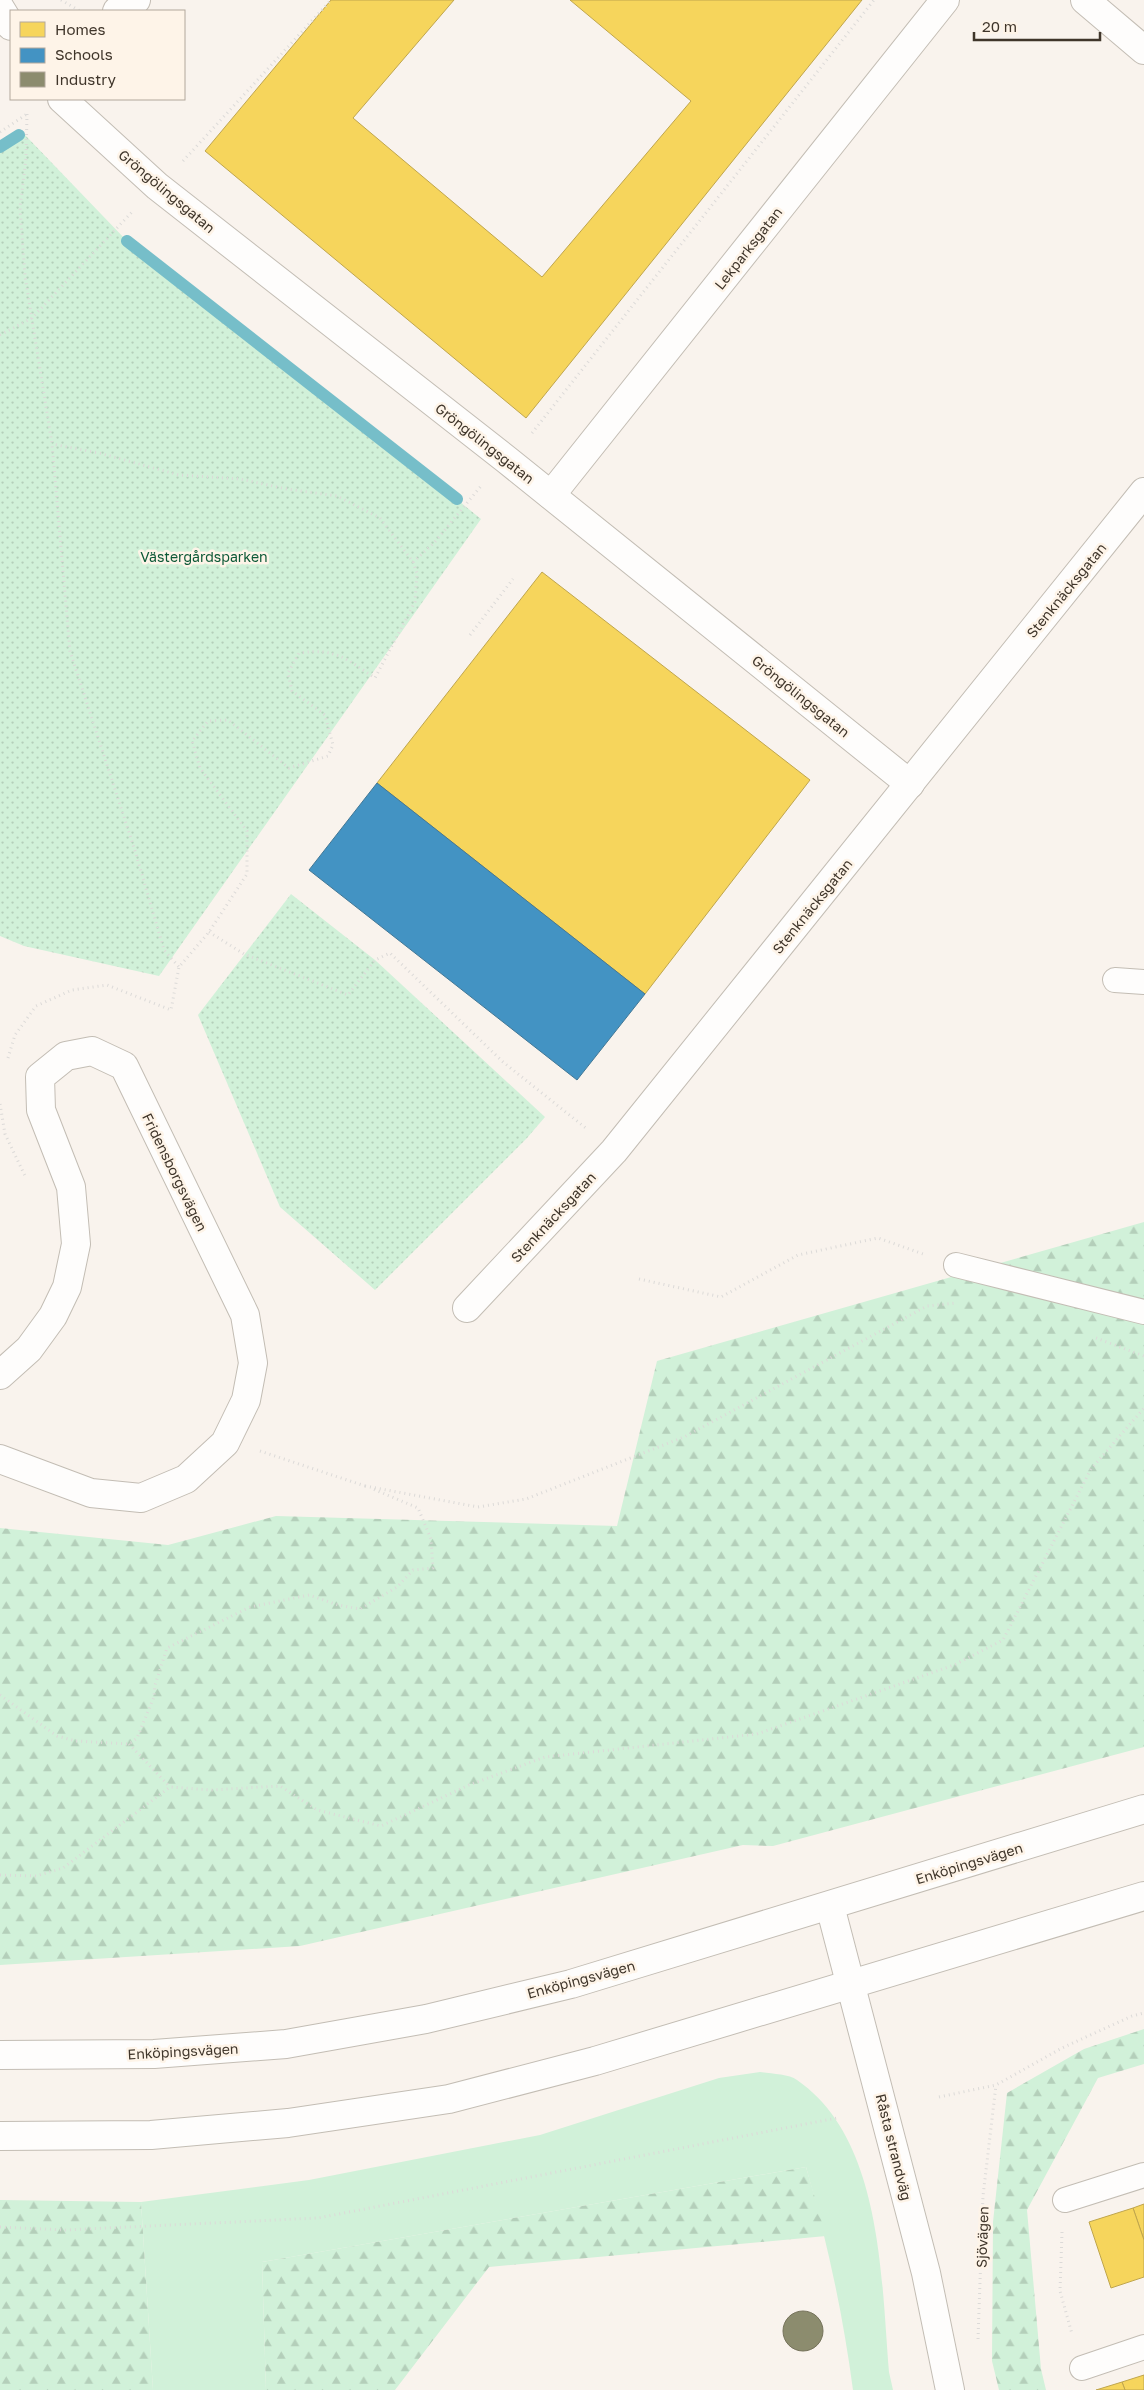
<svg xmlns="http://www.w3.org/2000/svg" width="1144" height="2390" viewBox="0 0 1144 2390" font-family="'Golos Text',sans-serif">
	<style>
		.grass { fill: #d1f1d9 }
		.forest { fill: url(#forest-firs) }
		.park { fill: url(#park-dots) }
		.homes { fill: #f6d55c; stroke: #bfa54d }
		.schools { fill: #4393c3; stroke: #427795 }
		.industry { fill: #8c8c6e; stroke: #75725a }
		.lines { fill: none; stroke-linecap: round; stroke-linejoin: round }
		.stream { stroke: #76bec9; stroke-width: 12 }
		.service-casing { stroke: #c3bdb4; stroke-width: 26 }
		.minor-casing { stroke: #c3bdb4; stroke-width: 30 }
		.secondary-casing { stroke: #c3bdb4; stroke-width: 30 }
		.path { stroke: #dcdad8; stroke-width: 3; stroke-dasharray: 1 4; stroke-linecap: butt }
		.service { stroke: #fefdfc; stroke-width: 24 }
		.minor { stroke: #fefdfc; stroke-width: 28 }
		.secondary { stroke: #fefdfc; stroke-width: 28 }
		.labels { text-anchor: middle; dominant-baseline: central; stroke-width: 5; stroke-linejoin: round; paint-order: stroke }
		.street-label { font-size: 14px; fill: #3f352a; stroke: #fef4e8 }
		.park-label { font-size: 14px; fill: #0c5936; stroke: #fef4e8 }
	</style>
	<defs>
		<pattern id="forest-firs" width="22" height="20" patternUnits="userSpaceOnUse" patternTransform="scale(1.25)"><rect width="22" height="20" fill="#d1f1d9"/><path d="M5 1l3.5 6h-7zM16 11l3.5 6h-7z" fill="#b4cfba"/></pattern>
		<pattern id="park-dots" width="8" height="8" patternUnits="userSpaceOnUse" patternTransform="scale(1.25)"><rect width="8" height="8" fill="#d1f1d9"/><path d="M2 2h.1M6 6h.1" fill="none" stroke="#b4cfba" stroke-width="1.8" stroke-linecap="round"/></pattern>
	</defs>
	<rect width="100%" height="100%" fill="#f9f3ed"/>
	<path class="grass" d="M760,2072C771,2074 789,2074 797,2080C883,2139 881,2280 889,2372L893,2390H853C843,2314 827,2241 806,2167L262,2262L266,2390H153L141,2202L309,2180L540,2135L719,2078Z"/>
	<g class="forest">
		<path d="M1144,1222V1747L773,1846L743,1845L300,1946L0,1965V1528L168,1545L276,1516L617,1526L657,1361Z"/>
		<path d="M1144,2029V2064L1098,2078L1027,2210L1041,2369L1046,2390H999L992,2361L993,2222L1007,2093L1084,2049Z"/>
		<path d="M806,2167L826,2236L489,2267L395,2390H266L262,2262Z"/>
		<path d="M0,2200L141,2202L153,2390H0Z"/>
	</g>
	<g class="park">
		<path d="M25,135L127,241L323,391L481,519L159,976L24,946L0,936V151Z"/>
		<path d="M291,894L375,960L545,1117L527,1138L375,1290L280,1207L198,1015Z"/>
	</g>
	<g class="homes">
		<path d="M331,0H454L353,118L542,277L691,101L570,0H862L526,418L205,151Z"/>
		<path d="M542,572L810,780L645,994L377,783Z"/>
		<path d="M1144,2204V2240L1133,2208Z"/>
		<path d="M1133,2208L1144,2240V2277L1111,2288L1089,2222Z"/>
		<path d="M1144,2375V2390H1125L1122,2382Z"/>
		<path d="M1122,2382L1125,2390H1096Z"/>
	</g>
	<path class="schools" d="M377,783L645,994L577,1080L309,870Z"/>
	<circle class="industry" cx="803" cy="2331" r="20"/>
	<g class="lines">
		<g class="stream">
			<path d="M0,147L19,135"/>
			<path d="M127,241L457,499"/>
		</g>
		<defs>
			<g id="service">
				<path d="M1115,980L1144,982"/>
				<path d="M956,1265L1144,1312"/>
				<path d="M1065,2200L1144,2175"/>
				<path d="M1082,2368L1144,2347"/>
			</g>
			<g id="minor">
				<path d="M1085,0L1144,50"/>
				<path d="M0,8L11,26"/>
				<path d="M117,11L136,0"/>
				<path d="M62,99L157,186L507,460L910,784"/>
				<path d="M551,495L945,0"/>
				<path d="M467,1308L614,1151L1144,492"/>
				<path d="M0,1375L29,1349L53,1316L67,1287L76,1244L71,1187L41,1110L40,1077L66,1056L92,1051L124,1066L245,1315L253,1363L246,1400L225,1443L186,1479L141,1498L91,1493L0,1459"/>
				<path d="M830,1906L926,2273L950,2390"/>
			</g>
			<g id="secondary">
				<path d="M0,2055L154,2054L286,2044L426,2019L571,1984L1144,1809"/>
				<path d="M0,2136L151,2135L288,2123L449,2099L595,2061L1144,1896"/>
			</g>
		</defs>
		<use href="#service" class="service-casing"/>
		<use href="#minor" class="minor-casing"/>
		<use href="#secondary" class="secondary-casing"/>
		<g class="path">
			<path d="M61,0L80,11"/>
			<path d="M27,114L26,158L20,208L25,276L52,444L70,651L136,854L164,950L179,967"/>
			<path d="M0,132L27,114"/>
			<path d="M183,161L331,0"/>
			<path d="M0,335L32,318L132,212"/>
			<path d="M532,433L874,0"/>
			<path d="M413,562L434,543L481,486"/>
			<path d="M470,635L513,579"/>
			<path d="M209,932L244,954L348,995L375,960L390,953L503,1062L587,1129"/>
			<path d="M8,1058L15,1035L36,1006L72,990L107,985L171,1010L179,967L209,932L247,874V831L200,768L192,741L208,721L228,720L289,768L328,756L333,745L325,715L292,691L288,673L299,653C336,648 345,658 375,678L415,602L417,573L413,562L380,518L337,496L287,489L240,479L179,475L99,453L52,444"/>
			<path d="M0,1104L5,1134L26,1178"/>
			<path d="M639,1279L721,1297L798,1255L878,1238L926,1255"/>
			<path d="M1096,1338L1144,1356"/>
			<path d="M260,1451L365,1486"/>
			<path d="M365,1486L478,1507L526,1499L684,1437L927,1306L957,1303"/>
			<path d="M0,1695L57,1736L76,1741L129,1744L137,1738L154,1697L155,1685L167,1648L250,1607L309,1595L338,1605L360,1609L397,1587L413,1570L433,1568L431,1539L418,1508L373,1489"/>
			<path d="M129,1744L170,1787"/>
			<path d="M0,1875L36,1876L63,1868L170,1787L211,1790L280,1786L317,1810L381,1826L469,1785L545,1757L757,1734L954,1665L1003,1640L1091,1469L1144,1408"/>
			<path d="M939,2097L996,2085L1062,2048L1132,2016L1144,2013"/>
			<path d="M0,2227L65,2230L318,2218L837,2118"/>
			<path d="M1062,2232L1060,2291L1072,2334"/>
			<path d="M978,2339L983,2196L996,2085"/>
		</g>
		<use href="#service" class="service"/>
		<use href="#minor" class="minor"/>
		<use href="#secondary" class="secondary"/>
	</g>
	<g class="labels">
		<g class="street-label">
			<text transform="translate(167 191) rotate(40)">Gröngölingsgatan</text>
			<text transform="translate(748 248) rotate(-52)">Lekparksgatan</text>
			<text transform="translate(485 443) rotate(38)">Gröngölingsgatan</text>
			<text transform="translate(1066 590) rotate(-51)">Stenknäcksgatan</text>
			<text transform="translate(801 696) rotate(39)">Gröngölingsgatan</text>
			<text transform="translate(812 906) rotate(-51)">Stenknäcksgatan</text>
			<text transform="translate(175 1172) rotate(64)">Fridensborgsvägen</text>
			<text transform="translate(553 1217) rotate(-47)">Stenknäcksgatan</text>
			<text transform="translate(969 1863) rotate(-17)">Enköpingsvägen</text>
			<text transform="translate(581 1979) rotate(-15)">Enköpingsvägen</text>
			<text transform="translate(183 2051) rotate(-3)">Enköpingsvägen</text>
			<text transform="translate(894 2147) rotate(76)">Råsta strandväg</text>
			<text transform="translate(982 2237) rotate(-88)">Sjövägen</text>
		</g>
		<g class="park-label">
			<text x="204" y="556">Västergårdsparken</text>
		</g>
	</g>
	<rect x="10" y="10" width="175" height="90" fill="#fef4e8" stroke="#b2a89c"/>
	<rect x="20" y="22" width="25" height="15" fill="#f6d55c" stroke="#b2a89c"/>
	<text x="55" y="35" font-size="15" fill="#3f352a">Homes</text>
	<rect x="20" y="48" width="25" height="15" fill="#4393c3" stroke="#b2a89c"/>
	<text x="55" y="60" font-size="15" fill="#3f352a">Schools</text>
	<rect x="20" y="72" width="25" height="15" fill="#8c8c6e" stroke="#b2a89c"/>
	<text x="55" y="85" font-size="15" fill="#3f352a">Industry</text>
	<path d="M974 32v8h126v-8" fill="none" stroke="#3f352a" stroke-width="2.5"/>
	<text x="982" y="32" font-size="15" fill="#3f352a" stroke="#fef4e8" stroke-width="4" paint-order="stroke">20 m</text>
</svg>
